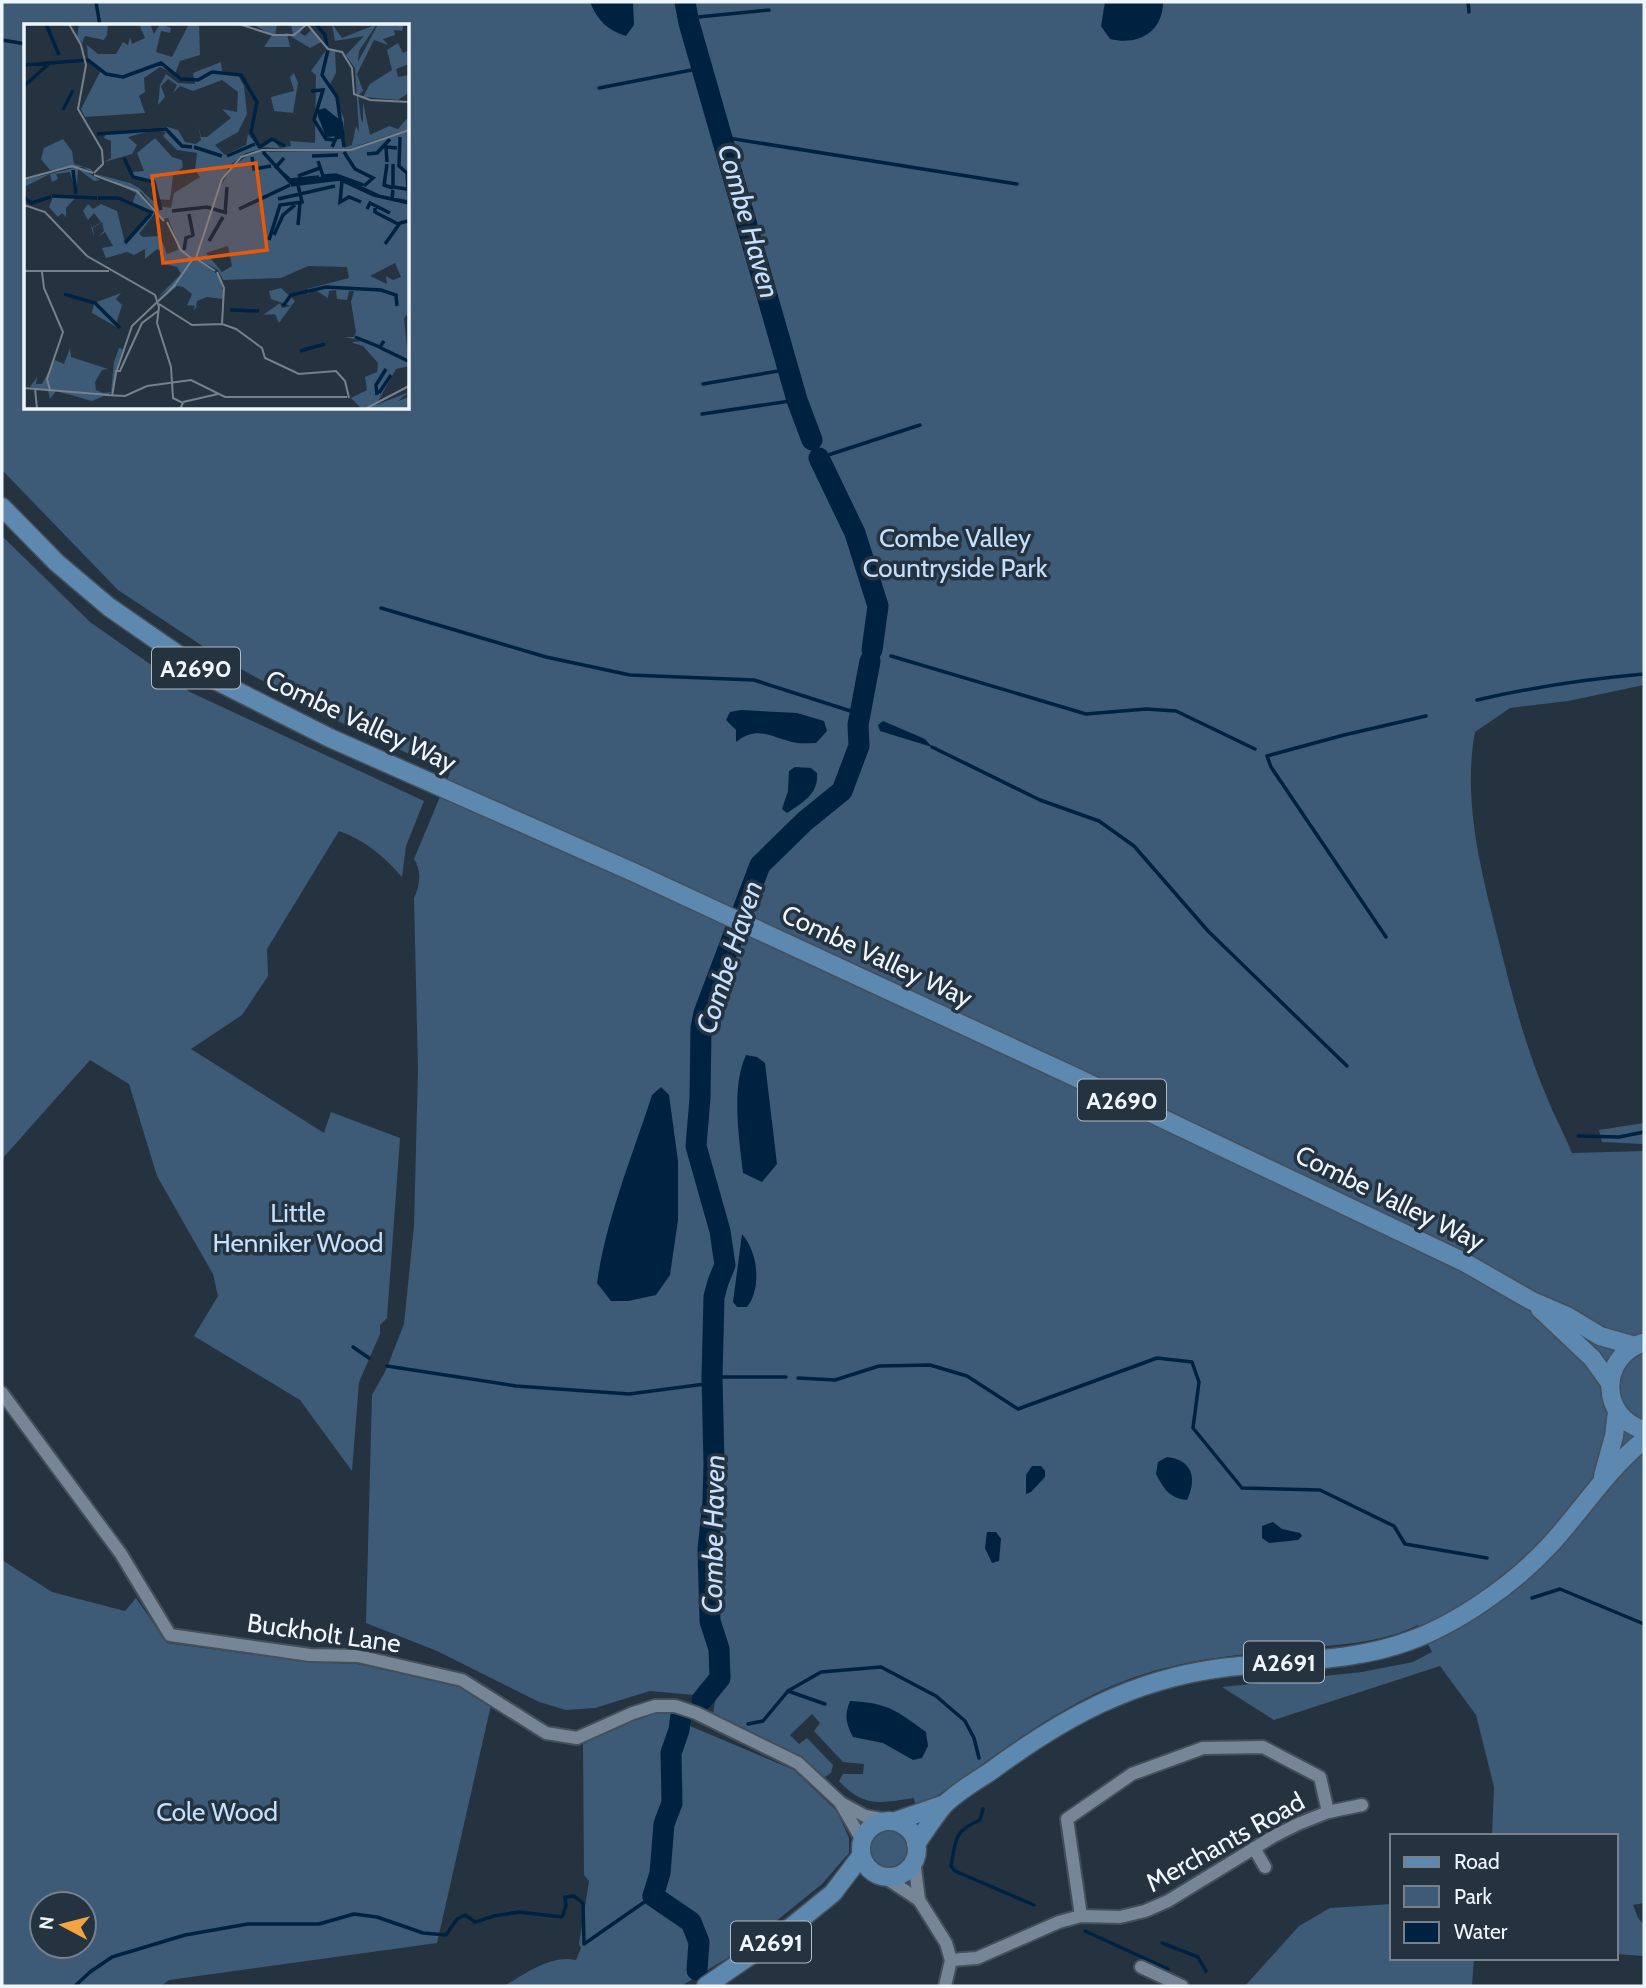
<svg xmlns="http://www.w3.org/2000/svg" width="1646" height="1988" viewBox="0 0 1646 1988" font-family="Cabin,sans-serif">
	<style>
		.green { fill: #3d5a77; fill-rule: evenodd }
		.water { fill: #002241 }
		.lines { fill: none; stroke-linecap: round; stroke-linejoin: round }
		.stream { stroke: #002241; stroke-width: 3.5 }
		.river { stroke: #002241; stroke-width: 21 }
		.street-casing { stroke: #434f5a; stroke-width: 16 }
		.primary-casing { stroke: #434f5a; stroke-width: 21 }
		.street { stroke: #768697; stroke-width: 12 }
		.primary { stroke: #5d88b0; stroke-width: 18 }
		.labels { text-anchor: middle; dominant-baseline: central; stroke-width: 7; stroke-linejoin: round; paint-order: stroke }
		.shield { fill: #253341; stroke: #b2bcc5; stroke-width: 2 }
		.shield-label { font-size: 24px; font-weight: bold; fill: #eff6fd }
		.park-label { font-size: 26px; fill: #c5e0fc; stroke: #253341 }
		.street-label { font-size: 26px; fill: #eff6fd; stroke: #253341 }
		.water-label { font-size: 28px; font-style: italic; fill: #c7e2fe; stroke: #253341 }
		.inset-river { fill: none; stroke: #002241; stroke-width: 3.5 }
		.inset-road { fill: none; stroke: #76818c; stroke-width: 2 }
		.view { fill: #e8590c; fill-opacity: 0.15; stroke: #e8590c; stroke-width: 3.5 }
		.inset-edge { fill: none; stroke: #eff6fd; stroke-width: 3.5 }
	</style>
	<rect width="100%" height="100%" fill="#253341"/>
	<g class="green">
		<path d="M2,2H1644V685L1568,701L1510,708L1475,732C1462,801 1482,875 1499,942C1512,995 1526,1049 1548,1100C1555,1118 1565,1135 1572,1153L1644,1151V1903L1633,1905L1638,1918L1644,1925V1956L1616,1954V1836H1492L1494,1787L1476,1715L1440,1666L1274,1720L1222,1687L1362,1672L1413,1662L1432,1652L1418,1625C1386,1641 1349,1644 1315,1647C1269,1652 1223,1655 1178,1665C1083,1685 1014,1743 937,1796L915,1804L914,1798C880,1803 864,1808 839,1781L843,1774H863L864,1764L843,1762L814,1731L820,1723L812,1714L790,1735L799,1744L807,1738L833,1765L831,1773L825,1777L803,1758L713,1713L716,1697L650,1691L595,1708L566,1710L539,1702L437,1651L366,1623L372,1395L386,1370L404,1324L414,1226L418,1070L414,898C420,885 422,871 414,859L450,773L325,715L219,657L118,590L2,470ZM26,26H408V408H26Z"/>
		<path d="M2,536L90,622L190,692L424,801L406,846L402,877C385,857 365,840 339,831L267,949L268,976L242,1015L191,1049L324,1133L331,1112L400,1138L387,1318L380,1325V1334L359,1382L352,1471L300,1400L194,1336L218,1296L213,1274L157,1176L129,1084L90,1060L2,1159Z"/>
		<path d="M1644,1123V1144L1602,1142L1599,1130Z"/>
		<path d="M2,1560L52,1592L125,1611L136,1598L167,1643L309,1662L357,1664L459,1686L491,1705L437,1943L169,1980L161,1986H2ZM42,1904H84V1946H42Z"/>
		<path d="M654,1710L675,1711L690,1726L794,1770L837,1811L849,1838V1853L822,1884L739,1951L681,1986H504C525,1974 551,1954 576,1960L581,1948L579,1944L589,1881L584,1875L583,1744L633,1716Z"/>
		<circle cx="889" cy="1849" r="22"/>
		<path d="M1392,1904V1958H1474L1472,1986H1245L1299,1926L1330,1908Z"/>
	</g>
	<g class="water">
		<path d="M590,2H633L634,25L626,36C608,31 597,20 590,2Z"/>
		<path d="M1105,2H1163C1163,32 1138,46 1110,39L1101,26Z"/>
		<path d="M741,710L797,713L824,721L827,731L816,743C808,743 799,744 792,742C769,736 757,726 736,742V730L726,720L730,712Z"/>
		<path d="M883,721L925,739L932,747L880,731L878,725Z"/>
		<path d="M795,767L811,768L817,773C819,794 802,803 787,813L782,809L788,791L789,771Z"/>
		<path d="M746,1055L757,1057L765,1063L777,1164L762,1182L743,1173C739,1138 731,1087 746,1055Z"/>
		<path d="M661,1087L669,1095L678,1161V1220L670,1275L656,1295L628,1301H611L597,1283C606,1219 632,1157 652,1095Z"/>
		<path d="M742,1234C758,1252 762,1288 747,1307H737L733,1302Z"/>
		<path d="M1167,1457C1193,1460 1197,1479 1187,1500C1169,1498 1164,1489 1156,1474L1158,1462Z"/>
		<path d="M1032,1466H1041L1045,1471V1477L1031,1492L1026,1494V1475Z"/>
		<path d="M1273,1522L1282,1529L1300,1533L1302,1536L1298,1540L1269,1543L1262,1538V1526Z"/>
		<path d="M987,1532H996L1001,1539L999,1561L992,1563L985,1548Z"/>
		<path d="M850,1701C888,1703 896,1710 926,1732L928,1746L922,1758L913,1760L883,1743L853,1737C846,1723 844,1716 850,1701Z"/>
	</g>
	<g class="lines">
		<g class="stream">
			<path d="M96,2L100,26"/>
			<path d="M1468,2L1469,12"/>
			<path d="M688,18L769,10"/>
			<path d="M2,40L26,44"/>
			<path d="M599,88L702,68"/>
			<path d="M722,137L1017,184"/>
			<path d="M703,384L790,369"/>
			<path d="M702,414L797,400"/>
			<path d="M819,458L920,425"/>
			<path d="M381,608L546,657L630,675L754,680L860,714"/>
			<path d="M891,656L1086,714L1146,709L1176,711L1255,749"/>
			<path d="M1477,700C1533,687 1587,679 1644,674"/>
			<path d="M932,747L1040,800L1099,821L1134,846L1208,931L1347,1066"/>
			<path d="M1386,937L1271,767L1267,756L1344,735L1426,716"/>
			<path d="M1578,1136L1619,1137L1644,1132"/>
			<path d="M353,1347L369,1358"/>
			<path d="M387,1366L516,1386L629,1394L713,1383"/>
			<path d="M712,1377H786"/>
			<path d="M798,1378L835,1380L879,1366L930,1365L967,1376L1018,1409L1157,1358L1192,1362L1199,1382L1193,1428L1242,1488L1320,1490L1394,1526L1405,1544L1487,1558"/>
			<path d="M1532,1598L1560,1589L1644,1624"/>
			<path d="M788,1691L825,1704"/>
			<path d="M748,1724L763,1721L788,1691L821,1672L881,1667L936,1696L965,1721L974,1738L979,1758"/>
			<path d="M983,1809L980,1820C954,1831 956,1839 951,1866L955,1871L1034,1905"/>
			<path d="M1085,1931L1168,1969"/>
			<path d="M1162,1943L1198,1957L1206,1971"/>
			<path d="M75,1986L90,1972L112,1957L185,1935L248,1924H319L354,1914L377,1917L423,1933L446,1935L457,1919L465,1915L475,1922L494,1916L519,1912L562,1917L566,1906L565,1897L574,1896L583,1903L584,1944L653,1896"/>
		</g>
		<g class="river">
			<path d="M685,2L689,23L797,400L812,440"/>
			<path d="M819,458L855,533L878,606L872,650"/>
			<path d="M702,1700L720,1678L719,1649L710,1621L708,1549L713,1502L714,1464L712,1377L714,1297L718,1282L725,1265L720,1231L696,1146L700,1098L701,1028L704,1013L760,865L805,821L842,791L859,746L858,725L870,661"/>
			<path d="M681,1714L679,1730L671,1753L672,1803L664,1824L660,1873L653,1896L691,1922L699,1942L697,1970"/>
		</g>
		<defs>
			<g id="street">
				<path d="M2,1393L121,1554L170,1635L310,1655L358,1656L462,1680L546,1733L577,1738L633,1713L655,1706H675L696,1713L798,1763L841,1803L865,1816L887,1820"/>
				<path d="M841,1804L862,1840"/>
				<path d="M1254,1848L1265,1867"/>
				<path d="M914,1860L919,1900L946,1943L951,1960L945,1986"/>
				<path d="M883,1876L919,1900"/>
				<path d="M1081,1916L1067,1819L1132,1774L1203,1748L1263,1747L1320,1777L1328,1812"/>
				<path d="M951,1960L977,1958L1059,1922L1081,1916L1120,1917L1145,1911L1168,1901L1274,1836L1298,1824L1328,1812L1362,1805"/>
				<path d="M1141,1967L1182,1986"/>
			</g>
			<g id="primary">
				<path d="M2,507L57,563L109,607L213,679L330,738L633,872L1073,1076L1464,1262L1532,1301L1567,1316L1600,1336L1635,1346"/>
				<path d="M1540,1309L1592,1358L1610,1383"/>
				<path d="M1642,1343C1599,1358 1600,1418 1644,1430"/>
				<path d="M1603,1476L1614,1436L1617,1412"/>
				<circle cx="889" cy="1849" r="28"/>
				<path d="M896,1821L945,1804"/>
				<path d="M916,1844C925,1831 934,1817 944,1805C957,1792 976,1781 991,1771C1063,1718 1131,1680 1221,1668C1282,1660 1350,1663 1409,1641C1457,1624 1514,1584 1549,1546C1581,1512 1607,1469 1644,1440"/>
				<path d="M706,1986L790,1928L833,1893L861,1856"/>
			</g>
		</defs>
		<use href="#street" class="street-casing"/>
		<use href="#primary" class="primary-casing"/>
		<use href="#street" class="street"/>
		<use href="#primary" class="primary"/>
	</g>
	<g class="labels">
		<g class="shield">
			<rect x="152" y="647.5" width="88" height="41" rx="5"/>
			<rect x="1078" y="1079.5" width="88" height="41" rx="5"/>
			<rect x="1244" y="1641.5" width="80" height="41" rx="5"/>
			<rect x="731" y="1921.5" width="80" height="41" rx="5"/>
		</g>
		<g class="shield-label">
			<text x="196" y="668">A2690</text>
			<text x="1122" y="1100">A2690</text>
			<text x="1284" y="1662">A2691</text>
			<text x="771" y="1942">A2691</text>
		</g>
		<g class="park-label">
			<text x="955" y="538">Combe Valley<tspan x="955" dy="30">Countryside Park</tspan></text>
			<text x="298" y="1213">Little<tspan x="298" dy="30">Henniker Wood</tspan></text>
			<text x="217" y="1812">Cole Wood</text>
		</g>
		<g class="street-label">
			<text transform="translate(361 721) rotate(25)">Combe Valley Way</text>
			<text transform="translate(877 956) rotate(25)">Combe Valley Way</text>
			<text transform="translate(1390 1198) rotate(26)">Combe Valley Way</text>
			<text transform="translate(324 1633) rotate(8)">Buckholt Lane</text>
			<text transform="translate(1225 1842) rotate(-29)">Merchants Road</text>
		</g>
		<g class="water-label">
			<text transform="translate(749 221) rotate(74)">Combe Haven</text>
			<text transform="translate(729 957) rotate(-72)">Combe Haven</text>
			<text transform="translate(713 1534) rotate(-89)">Combe Haven</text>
		</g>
	</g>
	<g transform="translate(24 24)">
		<rect width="385" height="385" fill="#253341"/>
		<path d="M55,0H84L83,11L80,16L61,12L58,19L53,14ZM115,0H126L130,10L136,0L147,4L146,9L137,7L132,28L148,33L165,0H175L176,31L156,37L151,50L136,43L120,54L121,68L115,72L121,89L61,93L57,85L77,46L64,36L63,21L74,30H92L99,18L104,21L106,13L108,20L121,14ZM228,0H253L251,12L263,9L269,11L267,0H281L276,9L281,12L287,6L297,18L286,24L263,10L266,23H240L248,11ZM308,0L318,14L353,0L335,27L334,38L354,0H380L378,7L370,6L371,11L359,15L364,21L350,16L333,50L339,67L334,71L337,95L339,99V78L346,111L365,102L374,105L385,92V105L321,126L385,107V294L382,291L380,295L385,342L372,345L352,381L385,368L374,377L385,373V385H338L327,374L343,366L341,353L353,348L354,339L339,322L329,319L328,318L339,317L320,313H330L332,308L327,278L330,267H325L323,276L313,275L312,266L305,267L304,274L291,266L283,270V265L325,254L323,243L284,242L257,254L199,256L194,246L174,235L195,252L200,271L198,275L183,273L173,277L172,284L169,286L171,282L163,281L168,270L159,263L153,262L135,278L151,261L133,274L157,250L153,243L140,240V230L133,225L121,235V225L110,231L103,228L82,234L78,224L89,222L81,208L74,213L80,207L78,198L69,204L70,213L66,199L68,204L77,198L70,189L64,196L59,187L64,180L69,185L77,180L93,187L101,219L113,208L127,189L108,181L112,169L83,155L113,168L131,189L115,210L119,213L136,212L143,230L154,226L152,214L156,224L144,194L139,195L118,169L72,150L106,159L115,164L134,182L147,184L150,169L176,153L171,146L173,129L153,126L139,112L142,108L130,106L104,113L113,121L108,130L80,138L87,134V117L80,114L82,108L144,103L154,106L161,118L172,120L177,116L174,100L177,113H183L207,94L198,85L213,88L214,68L198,56L169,67L156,62L149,69L153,61L144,55L137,62L141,73L134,81L136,61L142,50L154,59L171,60L169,49L197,38L198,47L214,51L220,62L223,90L214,108L191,121L201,131L222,121L224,110L236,125L222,129L206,141L193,168L208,143L228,128L290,127L236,123L248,115L256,124L267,122L266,117L291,119L292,51L287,47L303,25L311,26L312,49L306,60L320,95V124L328,121L332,102L335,108L331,44L317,25L322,31L340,12L311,17ZM204,222L208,242L198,248L182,229ZM371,239L377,253L369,256L362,252L363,260L346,252ZM374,19L379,29L385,26V20V40L372,45L374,53L385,51V69L374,76L339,73L346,60L368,46L363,26ZM270,49L274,59L269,89L250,87L247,73L270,67L266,53ZM131,114L148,133L158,136L159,143L149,152L146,176L133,175L125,156L109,154L108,148L120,147L113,129ZM39,115L48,127L50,140L67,145L70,149L59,143L26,146L17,135L20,124ZM54,143L76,156L70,157L54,145L52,170L46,148L32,150L34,155L28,158L26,150L0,163V156ZM53,172L42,184V193L38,189L34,193L25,183L29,173ZM257,264L271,277L255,299L251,290L239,291L256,279L258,284L267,282L247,275L245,267ZM97,269L92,275L98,281L92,300L96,305L68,289L70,279ZM46,324L47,333L84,345L78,346L71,358L72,366L79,369L87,368L90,338L95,324L99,325L87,369L68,377L32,367L26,375L24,367L6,363L13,353L12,360H18L31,336L40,340Z" fill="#3d5a77" fill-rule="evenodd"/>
		<path d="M301,84L316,96L318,112L302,113L294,92V86Z" fill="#002241"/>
		<path class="inset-river" d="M22,0L35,31M292,0L301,11L303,22M304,26L298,51L313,73L320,123M0,41L64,36L82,50L99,53L137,39L157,55L174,56L188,48L217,51L233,78L227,108L236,124M0,62L27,38M287,67L299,66L290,96L302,115L310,116M39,86L49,66M73,110L142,105L158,122L168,123M376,113L375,142L383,149L385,177M170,123L198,132M236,123L248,115L261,122M308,123L312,114L319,112L317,97M239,128L267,159L312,152L357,173M320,128L331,145L349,154L340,162M343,130L353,129L366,115M203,132L231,120M288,132L314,131M228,133L230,145L247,142M100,134L109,153L130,158L137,186M260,134L252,143L266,156L295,153M294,137L299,152L312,151L339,161M363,138L362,123L373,124M363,140L360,161L369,164M369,140V163L383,165M49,146L52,170M274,152L296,144M318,157L316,178L325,173L337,178M267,161L315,155L350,171L385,179M369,166L368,175L384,178M28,172L73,174M0,173L7,179L27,173M74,174H94L129,189M254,175L311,162M351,184V188L374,200M215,185L266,161M343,185L346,179L366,189M148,187L183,183L203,189M201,189L203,163M274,201L276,179M250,211L259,191L271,181M245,216L256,181L278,178L274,161M185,217L199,193M101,219L127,190M361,220L376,199L384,197M160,226L162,214L169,211L165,190M40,270L71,279L96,304M259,282L267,271L302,263L357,266L372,271L373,282M206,286L235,287M331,313L356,323L360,317M357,324L384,337M276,327L301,320M355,369L367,351M353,371L352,361L362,345"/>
		<path class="inset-road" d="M45,0L57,21L62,41L54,85L78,126L79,140L70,149M215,0L249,11H270L283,0M283,0L304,25L318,28L328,44L330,70L346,76L385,78M70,151L113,167L140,197M0,155L48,142L69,149M0,181L21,188L63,232L131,271L135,283L133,299L147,343L149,374L159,379L156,385M143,198L157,226L168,235M172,234L198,155L217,133L238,126H327L385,106M173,235L191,247M0,247H85M18,248L20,264L39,308L23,355L26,366M193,248L200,264L198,300M135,280L168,301L198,300L212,305L238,324L241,334L275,350L312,347L321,357L325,374M91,347H96L118,299L134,287M91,352L108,302L150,262L168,236M0,364L85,371M11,364L13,385M81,371L101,372L123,362L167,356L201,373H323M88,372L92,349M159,378L194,370M341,385L385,362"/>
		<path class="view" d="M232,139L243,226L139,239L128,152Z"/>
		<rect width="385" height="385" class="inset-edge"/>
	</g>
	<rect width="1646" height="1988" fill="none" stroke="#eff6fd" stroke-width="7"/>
	<rect x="1390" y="1834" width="228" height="126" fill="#253341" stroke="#76818c" stroke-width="2"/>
	<rect x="1404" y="1857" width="35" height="10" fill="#5d88b0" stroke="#76818c" stroke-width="2"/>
	<text x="1454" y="1869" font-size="21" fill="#eff6fd">Road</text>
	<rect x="1404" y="1886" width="35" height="21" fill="#3d5a77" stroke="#76818c" stroke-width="2"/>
	<text x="1454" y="1904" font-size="21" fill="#eff6fd">Park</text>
	<rect x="1404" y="1922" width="35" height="21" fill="#002241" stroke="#76818c" stroke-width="2"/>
	<text x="1454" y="1939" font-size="21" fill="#eff6fd">Water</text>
	<g transform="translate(63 1925) rotate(277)"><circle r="33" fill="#253341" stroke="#76818c" stroke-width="2"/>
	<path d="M0-5L12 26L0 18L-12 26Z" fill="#f3a442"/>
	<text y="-10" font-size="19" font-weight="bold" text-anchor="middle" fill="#eff6fd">N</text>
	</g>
</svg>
